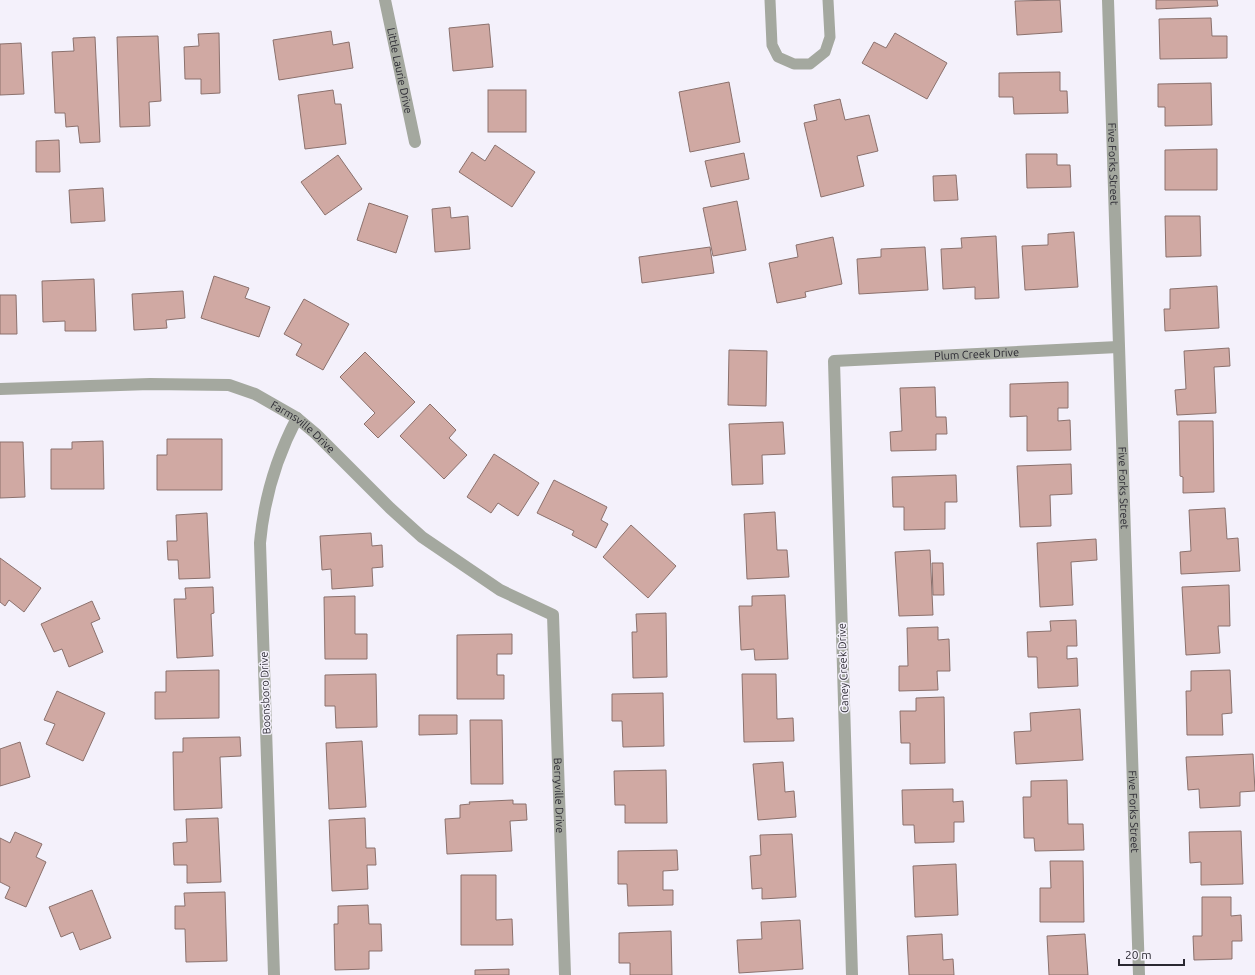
<svg xmlns="http://www.w3.org/2000/svg" width="1255" height="975" viewBox="0 0 1255 975" font-family="Ubuntu,sans-serif">
	<style>
		.building { fill: #d0a9a3; stroke: #8b716d }
		.lines { fill: none; stroke-linecap: round; stroke-linejoin: round }
		.lane { stroke: #a4a89f; stroke-width: 11 }
		.street { stroke: #a4a89f; stroke-width: 12 }
		.labels { text-anchor: middle; dominant-baseline: central; stroke-width: 3; stroke-linejoin: round; paint-order: stroke }
		.street-label { font-size: 11px; fill: #2a2831; stroke: #f4f1fb }
	</style>
	<rect width="100%" height="100%" fill="#f4f1fb"/>
	<g class="building">
		<path d="M1060,0L1062,32L1017,35L1015,1Z"/>
		<path d="M1156,0H1217L1218,6L1156,9Z"/>
		<path d="M1211,18L1212,36H1227V58L1160,59L1159,19Z"/>
		<path d="M489,24L493,67L453,71L449,28Z"/>
		<path d="M331,31L333,45L349,42L353,68L279,80L273,40Z"/>
		<path d="M219,33L220,93L201,94V79H185L184,47L199,46L198,34Z"/>
		<path d="M895,33L947,63L927,99L862,63L874,42L886,48Z"/>
		<path d="M158,36L161,101L149,102L150,126L120,127L117,37Z"/>
		<path d="M95,37L100,142L80,143L78,126L66,127L65,113H55L52,52L74,51L73,38Z"/>
		<path d="M21,43L24,94L0,95V44Z"/>
		<path d="M1060,72V91H1067L1068,113L1014,114L1013,97H999V73Z"/>
		<path d="M729,82L740,142L690,152L679,92Z"/>
		<path d="M1211,83L1212,125L1165,126V107H1158V84Z"/>
		<path d="M333,90L335,104H341L346,144L305,149L298,95Z"/>
		<rect x="488" y="90" width="38" height="42"/>
		<path d="M840,99L845,120L869,115L878,151L857,156L864,186L821,197L804,123L817,120L814,105Z"/>
		<path d="M59,140L60,172H36V141Z"/>
		<path d="M495,145L535,172L512,207L459,172L472,152L485,161Z"/>
		<path d="M1217,149V190H1165V150Z"/>
		<path d="M744,153L749,179L711,187L705,161Z"/>
		<path d="M1026,154H1057V165H1070L1071,187L1027,188Z"/>
		<path d="M338,155L362,189L325,215L301,182Z"/>
		<path d="M956,175L958,200L934,201L933,176Z"/>
		<path d="M103,188L105,221L71,223L69,190Z"/>
		<path d="M737,201L746,250L713,256L703,208Z"/>
		<path d="M369,203L408,216L396,253L357,240Z"/>
		<path d="M450,207L451,218L468,216L470,249L435,252L432,209Z"/>
		<path d="M1165,216H1200L1201,256L1166,257Z"/>
		<path d="M1074,232L1078,287L1025,290L1022,246L1048,245V234Z"/>
		<path d="M996,236L999,298L975,299V287L943,289L941,249L962,248L961,238Z"/>
		<path d="M833,237L842,284L805,292L806,297L777,303L769,263L798,257L796,245Z"/>
		<path d="M710,247L714,273L642,283L639,257Z"/>
		<path d="M925,247L928,290L859,294L857,259L881,257V249Z"/>
		<path d="M214,276L249,288L245,298L270,307L259,337L201,318Z"/>
		<path d="M94,279L96,331H65V321L43,322L42,281Z"/>
		<path d="M1217,286L1219,328L1165,331L1164,309H1170V289Z"/>
		<path d="M183,291L185,318L166,320L167,328L134,330L132,294Z"/>
		<path d="M0,295H16L17,334H0Z"/>
		<path d="M304,299L349,324L323,370L296,355L302,344L284,334Z"/>
		<path d="M1229,348L1230,366L1214,367L1216,413L1177,415L1175,390L1186,389L1184,351Z"/>
		<path d="M729,350L767,351L766,406L728,405Z"/>
		<path d="M365,352L415,402L378,438L364,424L375,413L340,377Z"/>
		<path d="M1068,382V408H1058V421L1070,420L1071,450L1027,451V416L1010,417V384Z"/>
		<path d="M935,387L936,417H946L947,434H936V450L891,451L890,432L902,431L900,388Z"/>
		<path d="M430,404L456,430L449,438L467,455L444,479L400,436Z"/>
		<path d="M1179,421H1213L1214,492L1183,493V477L1180,476Z"/>
		<path d="M783,422L785,454L762,455L763,484L732,485L729,424Z"/>
		<path d="M167,439H222V490H157V455H167Z"/>
		<path d="M103,441L104,489H51V449H72V442Z"/>
		<path d="M0,442H23L25,497L0,498Z"/>
		<path d="M494,454L539,483L518,516L498,503L491,513L467,497Z"/>
		<path d="M1071,464L1072,494L1050,495L1051,526L1020,527L1017,466Z"/>
		<path d="M956,475L957,502H945V529L904,530V507H893L892,477Z"/>
		<path d="M554,480L607,507L601,520L608,524L596,548L572,535L574,531L537,513Z"/>
		<path d="M1225,508L1227,539L1238,538L1240,571L1181,574L1180,552L1191,551L1189,510Z"/>
		<path d="M775,512L777,550H787L789,577L747,579L744,514Z"/>
		<path d="M207,513L210,578L179,579L178,560H168L167,541H177L176,515Z"/>
		<path d="M631,525L676,566L648,598L603,557Z"/>
		<path d="M371,533L372,546L382,545L383,567L372,568L373,586L332,589L331,569L322,570L320,536Z"/>
		<path d="M1096,539L1097,560L1071,562L1073,605L1040,607L1037,543Z"/>
		<path d="M930,550L933,615L899,616L895,552Z"/>
		<path d="M0,558L41,588L24,612L9,600L5,606L0,602Z"/>
		<path d="M932,563H943L944,595H933Z"/>
		<path d="M1229,585L1230,626H1218L1220,653L1186,655L1182,587Z"/>
		<path d="M213,587L214,613L211,614L213,656L177,658L174,599H186L185,588Z"/>
		<path d="M785,595L788,659L755,660L754,649L741,650L739,606H752V596Z"/>
		<path d="M355,596V634H367V659H325L324,597Z"/>
		<path d="M92,601L100,619L91,623L103,652L69,667L62,649L54,652L41,624Z"/>
		<path d="M666,613L667,677L633,678L632,632H637L636,614Z"/>
		<path d="M1076,620L1077,646H1067V659L1077,658L1078,686L1038,688L1037,657H1028L1027,632L1051,631L1050,621Z"/>
		<path d="M938,627V640L949,639L950,671H937L938,690L899,691V666H908L907,628Z"/>
		<path d="M512,634V654H497V675H504V699H457V635Z"/>
		<path d="M219,670V718L155,719V692H166V671Z"/>
		<path d="M1230,670L1232,713L1222,714L1223,735H1187L1186,691H1191V671Z"/>
		<path d="M376,674L377,727L336,728L335,706H325V675Z"/>
		<path d="M742,674H776L777,719L793,718L794,741L744,742Z"/>
		<path d="M57,691L105,713L83,761L46,744L55,724L44,720Z"/>
		<path d="M663,693L664,746L623,747L622,721H612V694Z"/>
		<path d="M944,697L945,763L910,764V743H901L900,711H916V698Z"/>
		<path d="M1080,709L1083,760L1016,764L1014,732L1031,731L1030,713Z"/>
		<path d="M419,715H457V734L419,735Z"/>
		<path d="M470,720H502L503,784H471Z"/>
		<path d="M240,737L241,756L220,757L222,808L174,810L173,752H183V738Z"/>
		<path d="M362,741L366,807L329,809L326,743Z"/>
		<path d="M20,742L30,777L0,786V749Z"/>
		<path d="M1253,754L1255,791L1240,792V806L1200,808L1199,789L1188,790L1186,757Z"/>
		<path d="M783,762L785,792L794,791L796,817L758,820L753,764Z"/>
		<path d="M666,770L667,823H625V805H615L614,771Z"/>
		<path d="M1067,780L1068,824H1083L1084,850L1035,851L1034,838H1024L1023,797H1031V781Z"/>
		<path d="M953,789V802L963,801L964,822H954V842L915,843L914,825H903L902,790Z"/>
		<path d="M513,800V804H526L527,820L510,821L512,851L447,854L445,819L460,818V805L470,804L469,802Z"/>
		<path d="M218,818L221,882L187,883V865H174L173,843L187,842L186,819Z"/>
		<path d="M365,818L366,848H375L376,865H367L368,889L332,891L329,820Z"/>
		<path d="M1241,831L1243,884L1201,885V862L1190,863L1189,832Z"/>
		<path d="M15,832L42,844L36,857L46,862L26,907L5,898L10,887L0,882V838L10,843Z"/>
		<path d="M792,834L796,897L762,899V888L752,889L750,856L761,855L760,835Z"/>
		<path d="M677,850L678,870L663,871V890H673V905L628,906L627,884H618V851Z"/>
		<path d="M1050,861H1083L1084,922H1040V888H1051Z"/>
		<path d="M956,864L958,915L915,917L913,866Z"/>
		<path d="M461,875H496V920L512,919L513,945H461Z"/>
		<path d="M92,890L111,938L80,950L73,932L61,937L49,907Z"/>
		<path d="M225,892L227,961L186,962L185,929H175V906H185L184,893Z"/>
		<path d="M1202,897H1231V916L1241,915L1242,941H1232V959L1194,960L1193,936H1202Z"/>
		<path d="M368,905L369,924H381L382,951H369V969L335,970L334,924H338V906Z"/>
		<path d="M800,920L803,969L739,973L737,940L762,939L761,922Z"/>
		<path d="M671,931L672,975H630V963H619V933Z"/>
		<path d="M942,934L943,960L953,959L954,975H909L907,936Z"/>
		<path d="M1085,934L1088,975H1049L1047,936Z"/>
		<path d="M509,969V975H475V970Z"/>
	</g>
	<g class="lines">
		<path class="lane" d="M770,0L772,45L778,57L794,64H810L825,52L830,37L828,0"/>
		<g class="street">
			<path id="s1" d="M385,0L415,142"/>
			<path id="s2" d="M1108,0L1139,975"/>
			<path id="s3" d="M0,389L150,384L229,385L255,394L297,418L316,434L390,508L422,537L500,590L553,615L565,975"/>
			<path d="M274,975L260,543C264,498 276,458 297,418"/>
			<path id="s4" d="M852,975L834,361L1118,347"/>
		</g>
	</g>
	<g class="labels">
		<g class="street-label">
			<text stroke="none"><textPath href="#s1" startOffset="72">Little Laurie Drive</textPath></text>
			<text stroke="none"><textPath href="#s2" startOffset="164">Five Forks Street</textPath></text>
			<text stroke="none"><textPath href="#s4" startOffset="757">Plum Creek Drive</textPath></text>
			<text stroke="none"><textPath href="#s3" startOffset="315">Farmsville Drive</textPath></text>
			<text stroke="none"><textPath href="#s2" startOffset="488">Five Forks Street</textPath></text>
			<text transform="translate(843 668) rotate(-92)">Caney Creek Drive</text>
			<text transform="translate(265 693) rotate(-92)">Boonsboro Drive</text>
			<text stroke="none"><textPath href="#s3" startOffset="811">Berryville Drive</textPath></text>
			<text stroke="none"><textPath href="#s2" startOffset="812">Five Forks Street</textPath></text>
		</g>
	</g>
	<path d="M1119 959v6h65v-6" fill="none" stroke="#2a2831" stroke-width="2"/>
	<text x="1125" y="959" font-size="12" fill="#2a2831" stroke="#f4f1fb" stroke-width="3" paint-order="stroke">20 m</text>
</svg>
